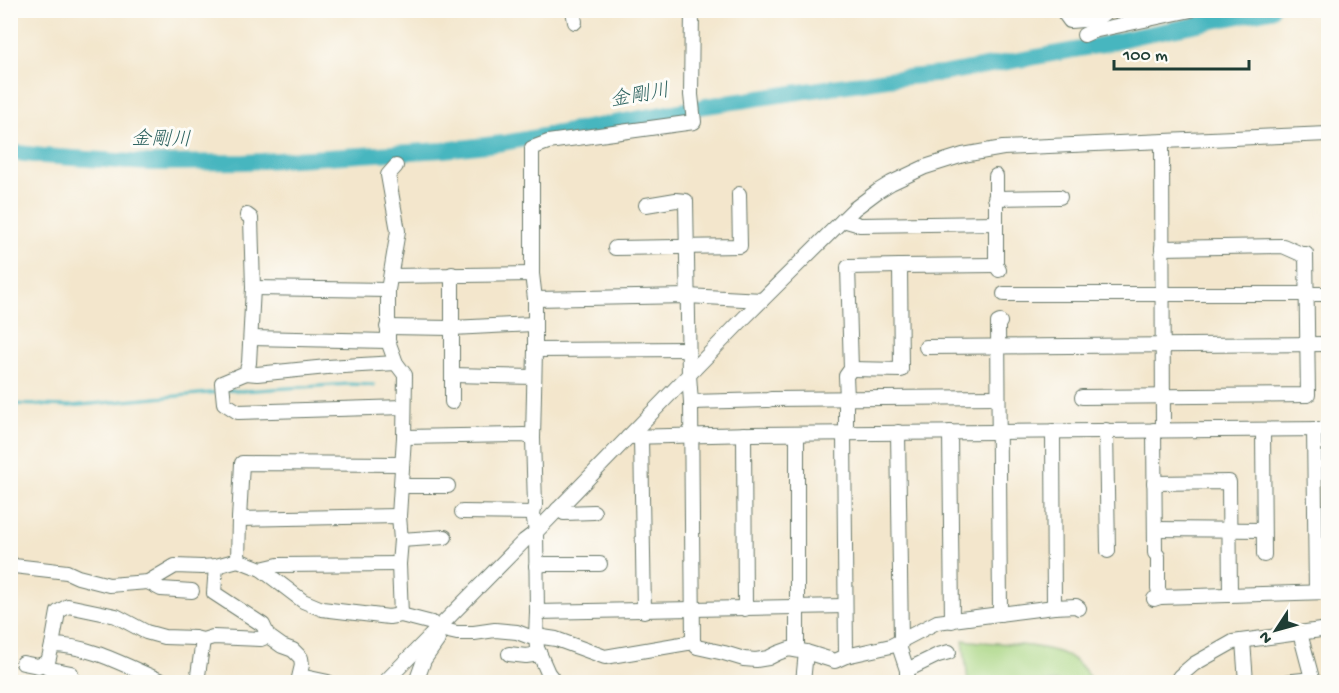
<svg xmlns="http://www.w3.org/2000/svg" width="1339" height="693" viewBox="0 0 1339 693" font-family="'Gochi Hand','Klee One',sans-serif">
	<style>
		.green { fill: #a8d582; stroke: #64895b; stroke-width: 1.5 }
		.lines { fill: none; stroke-linecap: round; stroke-linejoin: round }
		.stream { stroke: #47b6bf; stroke-width: 3 }
		.river { stroke: #47b6bf; stroke-width: 16 }
		.minor-casing { stroke: #697869; stroke-width: 16 }
		.minor { stroke: #fff; stroke-width: 14 }
		.labels { text-anchor: middle; dominant-baseline: central; stroke-width: 6; stroke-linejoin: round; paint-order: stroke }
		.water-label { font-size: 20px; font-style: italic; fill: #2b615e; stroke: #fdfcf7 }
	</style>
	<rect width="100%" height="100%" fill="#fdfcf7"/>
	<filter id="ink" filterUnits="userSpaceOnUse"><feTurbulence type="fractalNoise" baseFrequency=".0167" numOctaves="2"/><feDisplacementMap in="SourceGraphic" scale="12" xChannelSelector="R" yChannelSelector="G"/><feConvolveMatrix kernelMatrix="1 2 1 2 8 2 1 2 1" color-interpolation-filters="sRGB"/></filter>
	<filter id="wash" filterUnits="userSpaceOnUse"><feTurbulence type="fractalNoise" baseFrequency=".008" numOctaves="4" result="noise"/><feDisplacementMap in="SourceGraphic" scale="24" xChannelSelector="R" yChannelSelector="G"/><feGaussianBlur stdDeviation="1.35" result="paint"/><feColorMatrix in="noise" values="0 0 0 0 0 0 0 0 0 0 0 0 0 0 0 0 0 1.4 0 .05"/><feComposite in="paint" operator="in"/></filter>
	<g filter="url(#wash)">
		<rect width="100%" height="100%" fill="#f3e6cc"/>
		<path class="green" d="M963,640C979,642 995,643 1010,644C1041,647 1079,649 1091,682H968Z"/>
		<g class="lines">
			<g class="stream">
				<path d="M226,390L242,391L349,384L374,385"/>
				<path d="M10,404L70,406L220,392"/>
			</g>
			<path class="river" d="M10,152L43,156L148,163L245,162L443,150L503,143L706,106L887,79L941,74L1091,47L1137,36L1271,10"/>
		</g>
	</g>
	<g filter="url(#ink)">
		<g class="lines">
			<defs>
				<g id="minor">
					<path d="M573,10L575,22"/>
					<path d="M1062,10L1070,21L1096,19L1109,10"/>
					<path d="M1084,35L1093,31L1191,10"/>
					<path d="M1162,142L1163,430"/>
					<path d="M396,166L388,175L398,231L388,290V341L396,363L405,375L404,437L399,516L401,540L399,564L401,615"/>
					<path d="M996,176V265L999,270"/>
					<path d="M995,198L1060,197"/>
					<path d="M646,205L676,200L686,201L689,375L691,402L693,642"/>
					<path d="M247,215L251,218L253,288L249,363L246,373L222,383L224,403L238,412L404,407"/>
					<path d="M843,220L860,225L996,223"/>
					<path d="M615,248L740,246L739,194"/>
					<path d="M452,274V402"/>
					<path d="M391,276L532,274"/>
					<path d="M253,288L388,290"/>
					<path d="M1004,294H1328"/>
					<path d="M535,299L687,296L762,300"/>
					<path d="M387,327L452,328L534,324"/>
					<path d="M251,338L388,341"/>
					<path d="M926,347L1328,344"/>
					<path d="M535,350L688,349"/>
					<path d="M851,369L901,370L900,266L996,265"/>
					<path d="M246,373L257,374L327,367L396,363"/>
					<path d="M452,375L534,377"/>
					<path d="M1082,397L1308,395L1306,254H1301L1283,246L1162,248"/>
					<path d="M846,398V433"/>
					<path d="M847,398L846,376L851,369L848,267L900,266"/>
					<path d="M691,402L768,400L771,399L998,397"/>
					<path d="M1314,429L1316,592"/>
					<path d="M1106,430L1108,551"/>
					<path d="M1154,430L1155,553L1158,556V588L1160,597"/>
					<path d="M1263,430L1264,555"/>
					<path d="M1053,431L1054,607"/>
					<path d="M898,432L901,641L900,649L907,670V682"/>
					<path d="M950,432L952,621"/>
					<path d="M844,433L846,656"/>
					<path d="M744,434L745,609"/>
					<path d="M797,434V650"/>
					<path d="M404,437L524,435L533,438"/>
					<path d="M628,437L753,434L1328,429"/>
					<path d="M641,437L644,611"/>
					<path d="M1154,483L1229,482L1230,595"/>
					<path d="M402,486H448"/>
					<path d="M558,509L564,513L594,512"/>
					<path d="M462,512L533,513"/>
					<path d="M399,516L239,519L242,463L402,464"/>
					<path d="M239,519L238,560L261,569L303,601L322,609L389,617L401,615L432,623L439,629L457,633H474L495,630L517,632L530,637L536,636L556,639L605,657L693,642L697,647L724,653L744,659L756,660L768,658L778,653L789,649L806,652L835,661L846,656L891,646L937,622L1054,607L1076,606L1079,608"/>
					<path d="M1155,529L1263,530"/>
					<path d="M401,540L445,537"/>
					<path d="M10,562L14,566L67,572L78,577L109,585L148,582L175,566L202,567L216,566L238,560"/>
					<path d="M216,566L214,593L263,625L268,636"/>
					<path d="M536,566L545,564H600"/>
					<path d="M261,569L278,565L399,564"/>
					<path d="M148,582L161,589L192,591"/>
					<path d="M1154,599L1160,597L1328,592"/>
					<path d="M537,612L845,606"/>
					<path d="M1000,614L998,323L1000,322"/>
					<path d="M1300,633L1313,682"/>
					<path d="M1243,641L1246,682"/>
					<path d="M509,654L526,656L540,654"/>
					<path d="M23,663L38,666L48,662L52,645"/>
					<path d="M43,664L51,669L71,673"/>
					<path d="M907,670L938,655L949,652"/>
					<path d="M300,676L328,682"/>
					<path d="M164,682C129,668 91,645 52,645L58,612L68,606L116,616L146,632L164,637L195,638L203,640L213,637L261,639L268,636L282,646L293,650L301,658L302,665L298,682"/>
					<path d="M197,682L203,640"/>
					<path d="M385,682L524,541L536,532L744,318L854,209L878,191L891,183L925,167L963,155L1003,148L1328,134"/>
					<path d="M416,682L424,660L438,640"/>
					<path d="M555,682L548,673L537,648L536,636L537,612L536,532L533,513L535,505L533,438L535,350V299L532,274V148L548,142L694,122L691,95L692,10"/>
					<path d="M803,682L806,652"/>
					<path d="M1176,682L1180,676L1194,664L1233,642L1328,629"/>
					<path d="M1285,682L1312,679"/>
				</g>
			</defs>
			<use href="#minor" class="minor-casing"/>
			<use href="#minor" class="minor"/>
		</g>
	</g>
	<g class="labels">
		<g class="water-label">
			<text transform="translate(640 97) rotate(-10)">金剛川</text>
			<text transform="translate(161 141) rotate(1)">金剛川</text>
		</g>
	</g>
	<rect width="1339" height="693" fill="none" stroke="#fdfcf7" stroke-width="36"/>
	<g transform="translate(1276 630) rotate(234)" stroke="#fdfcf7" stroke-width="4.5" paint-order="stroke">
	<path d="M0-4.5L10 22L0 15L-10 22Z" fill="#1f3d34"/>
	<text y="-9" font-size="16" font-weight="bold" text-anchor="middle" fill="#1f3d34">N</text>
	</g>
	<path d="M1114 60v9h135v-9" fill="none" stroke="#1f3d34" stroke-width="3"/>
	<text x="1123" y="60" font-size="18" fill="#1f3d34" stroke="#fdfcf7" stroke-width="4.5" paint-order="stroke">100 m</text>
</svg>
